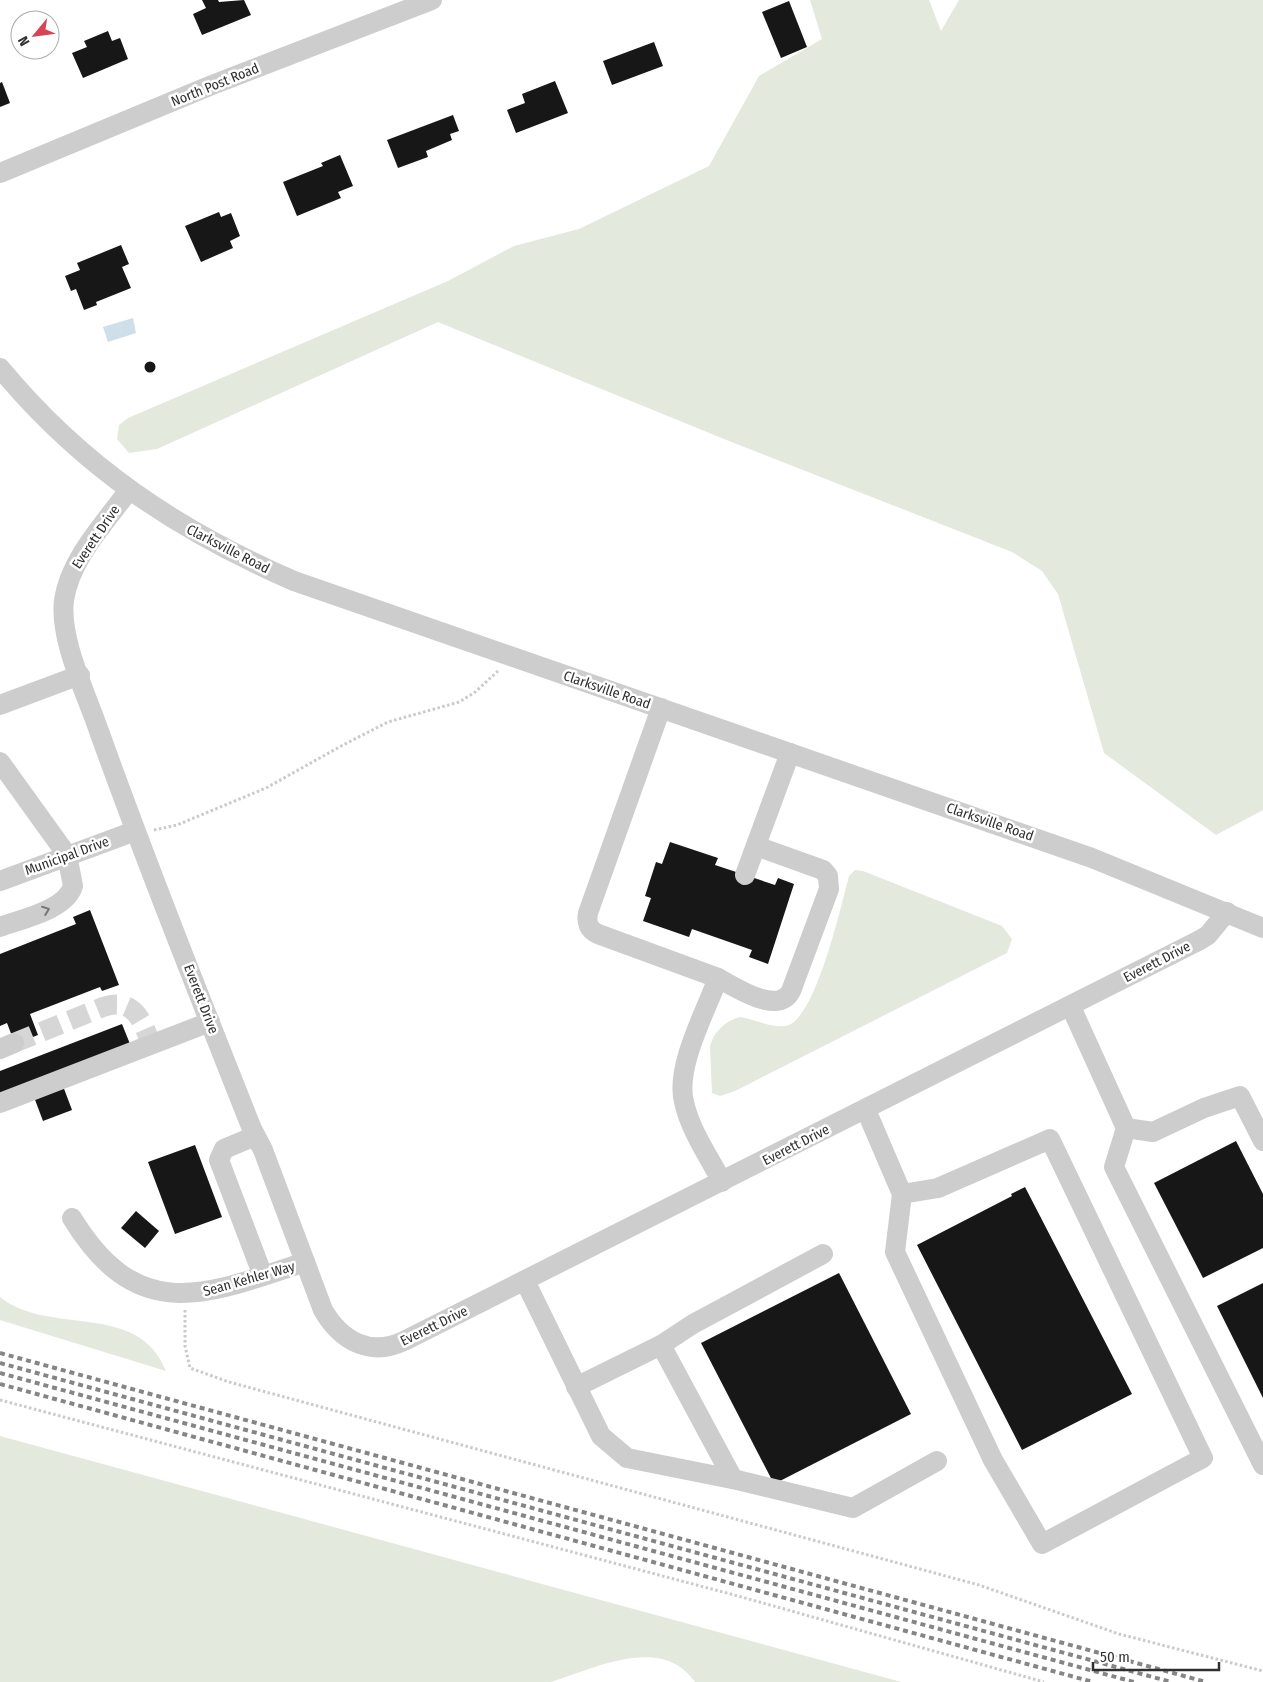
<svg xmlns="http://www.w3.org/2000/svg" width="1263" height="1682" viewBox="0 0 1263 1682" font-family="'Fira Sans Condensed',sans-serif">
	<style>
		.green { fill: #e3e9dd }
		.water { fill: #cedfe9 }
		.building { fill: #171717 }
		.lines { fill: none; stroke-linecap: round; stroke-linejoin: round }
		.minor-tunnel { stroke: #d6d6d6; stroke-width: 20; stroke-dasharray: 20 10; stroke-linecap: butt }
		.path { stroke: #cacaca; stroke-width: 3; stroke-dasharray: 2.5 2.5; stroke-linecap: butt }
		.minor { stroke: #cdcdcd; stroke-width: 20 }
		.rail { stroke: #858585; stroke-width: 4; stroke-dasharray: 5 4; stroke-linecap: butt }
		.oneway { stroke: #777 }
		.labels { text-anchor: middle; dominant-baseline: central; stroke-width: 5; stroke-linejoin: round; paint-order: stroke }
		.street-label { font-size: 14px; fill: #303030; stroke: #fff }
	</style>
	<rect width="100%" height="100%" fill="#fff"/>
	<g class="green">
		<path d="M810,0H929L941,31L959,0H1263V810L1216,835L1104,753L1058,594L1042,571L1012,552L724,439L438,322L157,449L129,453L117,439L119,425L128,418L448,281L514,246L579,229L709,166L759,76L822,39Z"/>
		<path d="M855,870L863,871L1002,926L1012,939L1007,953L735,1091L720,1096L712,1093L710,1047C713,1032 725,1021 740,1017C754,1019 775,1030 789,1025C817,1013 841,906 849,876Z"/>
		<path d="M0,1297C49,1337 138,1300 166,1371L0,1320Z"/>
		<path d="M0,1436L894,1680L902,1682H695C662,1634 595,1668 551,1682H0Z"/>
	</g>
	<path class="water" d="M133,318L136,333L108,342L103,327Z"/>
	<g class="building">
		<path d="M202,0H218L219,2L244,0L251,15L202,35L193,14L206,8Z"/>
		<path d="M789,1L807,47L781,58L762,12Z"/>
		<path d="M108,31L112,41L120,38L128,59L83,78L72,53L87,47L84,41Z"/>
		<path d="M654,42L663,66L612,85L603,61Z"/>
		<path d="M555,81L568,113L516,133L507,110L525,103L522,94Z"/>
		<path d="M2,82L10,103L0,107V83Z"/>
		<path d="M453,115L459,131L450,134L452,140L426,151L428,157L398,168L387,140Z"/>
		<path d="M340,155L353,186L338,192L341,198L297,216L283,182L323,166L321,163Z"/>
		<path d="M219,212L221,217L231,213L240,236L230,241L233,248L201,262L185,226Z"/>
		<path d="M121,245L129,264L122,267L131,288L96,302L97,305L84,310L76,289L71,291L65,276L80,270L77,263Z"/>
		<circle cx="150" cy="367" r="5.5"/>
		<path d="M670,842L718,858L715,865L775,885L778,878L794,884L768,964L749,957L752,950L692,929L689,937L643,921L651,898L645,896L656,862L662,864Z"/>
		<path d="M90,910L119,985L102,991L100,987L30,1014L38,1035L15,1044L7,1023L0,1026V954L76,924L73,917Z"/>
		<path d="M122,1024L130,1044L0,1094V1071Z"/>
		<path d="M63,1086L72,1110L43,1121L34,1097Z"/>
		<path d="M1236,1141L1263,1194V1248L1203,1278L1154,1183Z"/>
		<path d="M195,1145L222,1217L175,1234L148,1162Z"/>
		<path d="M1025,1187L1132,1394L1022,1450L917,1245L1012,1196L1011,1194Z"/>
		<path d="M136,1211L159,1231L145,1248L121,1228Z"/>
		<path d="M839,1273L911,1414L774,1484L701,1343Z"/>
		<path d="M1263,1283V1398L1217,1306Z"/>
	</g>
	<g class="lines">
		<path class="minor-tunnel" d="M14,1043L103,1007C134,997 142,1020 151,1044"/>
		<g class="path">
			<path d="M154,830L177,825L266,788L343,745L388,722L459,702L474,693L498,671"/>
			<path d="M185,1310V1346L190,1368L229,1382L979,1585L1119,1634L1263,1671"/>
			<path d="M0,1400L738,1596L1044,1682"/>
		</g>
		<g class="minor">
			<path d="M0,173L212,85L432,0"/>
			<path d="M0,368C82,467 177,530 294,581L1092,858L1263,928"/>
			<path d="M129,490C105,523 70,559 64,600C59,640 87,695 100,734C148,867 200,998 252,1129L263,1150L323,1310C341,1341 370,1357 404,1341L1200,940L1208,935L1227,912"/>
			<path d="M0,705L80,675"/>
			<path d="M661,708L588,913C586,923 589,930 598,934L718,978C706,1011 675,1067 684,1102C690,1130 709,1157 722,1182"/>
			<path d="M0,762L67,855L73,886C66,910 21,919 0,927"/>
			<path d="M745,875L790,753"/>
			<path d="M0,881L135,831"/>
			<path d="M718,978C735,987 778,1016 791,991L829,889L828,876L823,870L756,846"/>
			<path d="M1071,1007L1126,1128L1114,1167L1263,1465"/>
			<path d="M0,1049L14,1043"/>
			<path d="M0,1103L210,1022"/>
			<path d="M866,1110L902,1194L895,1252L993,1460L1042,1544L1203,1458L1050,1139L938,1188L902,1194"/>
			<path d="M1126,1128L1153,1132L1204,1108L1240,1096L1263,1141"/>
			<path d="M255,1136L224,1149L219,1160L263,1276"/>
			<path d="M72,1218C138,1326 206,1295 305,1262"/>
			<path d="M525,1281L601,1436L627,1458L737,1480L853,1508L937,1461"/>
			<path d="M661,1345L693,1324L823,1254"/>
			<path d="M576,1387L661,1345L733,1479"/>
		</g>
		<g class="rail">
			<path d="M0,1353L1206,1682"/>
			<path d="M0,1363L1171,1682"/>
			<path d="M0,1373L1134,1682"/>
			<path d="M0,1384L1093,1682"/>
		</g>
	</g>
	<defs><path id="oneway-chevron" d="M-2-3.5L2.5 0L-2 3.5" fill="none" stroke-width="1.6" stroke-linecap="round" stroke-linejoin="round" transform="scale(1.25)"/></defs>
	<use class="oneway" href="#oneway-chevron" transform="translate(46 910) rotate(-21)"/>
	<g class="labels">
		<g class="street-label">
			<text transform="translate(215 85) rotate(-22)">North Post Road</text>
			<text transform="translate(96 537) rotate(-56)">Everett Drive</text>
			<text transform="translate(228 549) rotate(27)">Clarksville Road</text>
			<text transform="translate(607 690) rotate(19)">Clarksville Road</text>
			<text transform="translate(990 822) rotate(19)">Clarksville Road</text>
			<text transform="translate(67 856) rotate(-20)">Municipal Drive</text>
			<text transform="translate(1157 962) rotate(-27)">Everett Drive</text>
			<text transform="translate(201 999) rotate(69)">Everett Drive</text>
			<text transform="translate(796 1145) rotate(-27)">Everett Drive</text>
			<text transform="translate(249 1279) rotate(-16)">Sean Kehler Way</text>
			<text transform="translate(434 1326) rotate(-26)">Everett Drive</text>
		</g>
	</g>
	<g transform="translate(35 35) rotate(241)"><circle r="24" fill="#ffffff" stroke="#acacac"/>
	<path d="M0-4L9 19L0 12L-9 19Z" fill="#d54552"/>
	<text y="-8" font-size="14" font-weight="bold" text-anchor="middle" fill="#303030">N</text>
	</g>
	<path d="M1093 1662v8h126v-8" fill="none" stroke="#303030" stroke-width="2.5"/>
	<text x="1100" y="1662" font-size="15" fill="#303030" stroke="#ffffff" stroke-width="4" paint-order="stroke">50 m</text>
</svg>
